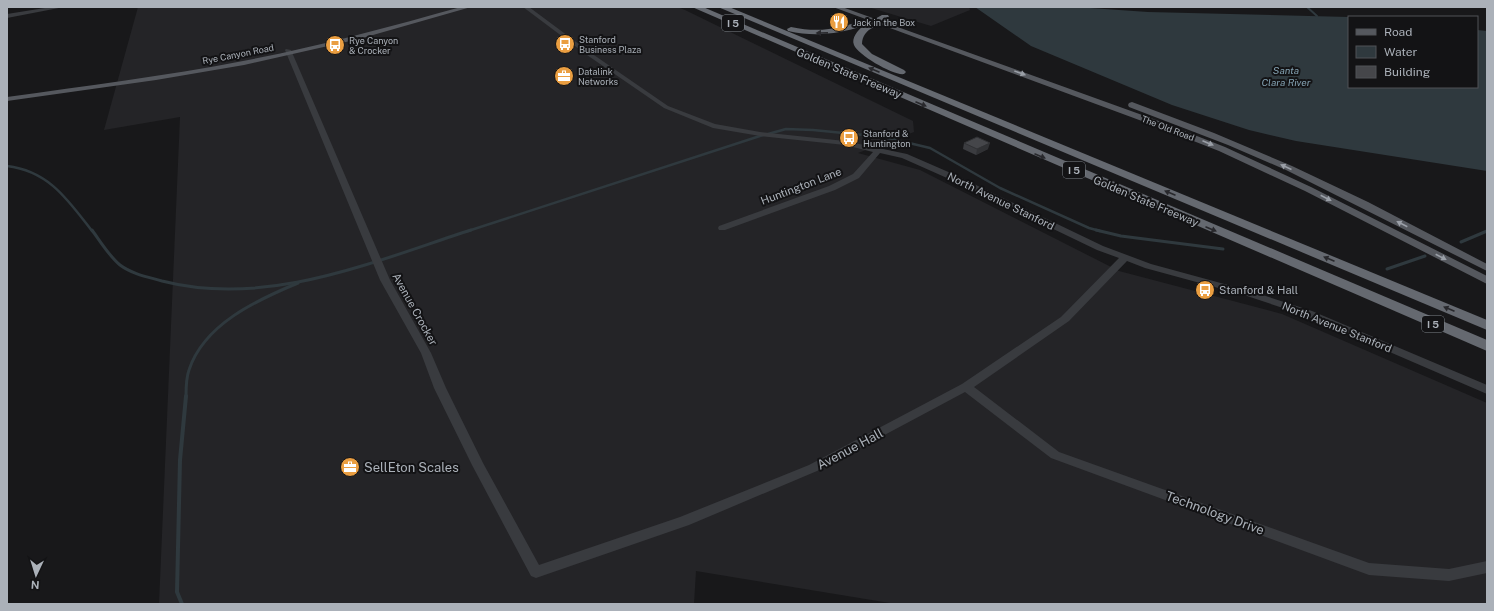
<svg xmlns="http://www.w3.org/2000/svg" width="1494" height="611" viewBox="0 0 1494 611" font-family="'Public Sans',sans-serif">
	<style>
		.built { fill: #242427 }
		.water { fill: #2f393e }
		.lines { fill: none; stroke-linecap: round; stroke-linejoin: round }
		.stream-far3 { stroke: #2f393e; stroke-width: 2 }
		.stream-far2 { stroke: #2f393e; stroke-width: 2.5 }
		.stream-far1 { stroke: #2f393e; stroke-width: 3 }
		.stream { stroke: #2f393e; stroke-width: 4 }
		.minor { fill: #393b3f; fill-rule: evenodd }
		.major { fill: #55585e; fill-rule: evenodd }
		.highway { fill: #656970; fill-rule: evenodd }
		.wall { fill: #3b3c40 }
		.shaded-wall { fill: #303134 }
		.building { fill: #45464a; stroke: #303134 }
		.oneway { fill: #28282c }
		.oneway2 { fill: #9a9fa7 }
		.labels { text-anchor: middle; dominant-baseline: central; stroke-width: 4; stroke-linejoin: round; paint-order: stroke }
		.far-poi-label { font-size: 9px; fill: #abb1b9; stroke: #131315; text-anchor: start }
		.far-street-label { font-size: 9px; fill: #abb1b9; stroke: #131315 }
		.shield { fill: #131315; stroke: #7d8288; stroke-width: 1 }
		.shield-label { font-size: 10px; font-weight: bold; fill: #abb1b9 }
		.far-water-label { font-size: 10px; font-style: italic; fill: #84a2b2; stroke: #131315 }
		.street-label { font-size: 11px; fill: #abb1b9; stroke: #131315 }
		.poi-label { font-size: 11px; fill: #abb1b9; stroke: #131315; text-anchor: start }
		.near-street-label { font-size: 13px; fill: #abb1b9; stroke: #131315 }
		.near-poi-label { font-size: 13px; fill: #abb1b9; stroke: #131315; text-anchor: start }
	</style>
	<rect width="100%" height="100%" fill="#18181a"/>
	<g class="built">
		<path d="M138,7H677L685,10L913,121L914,132L858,153L920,170L1119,271L1282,314L1487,403V604H896L696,571L694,604H159L180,117L104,130Z"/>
		<path d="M868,7H969L970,10L931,26Z"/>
	</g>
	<path class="water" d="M975,7H1076L1148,12L1349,17V87H1477V30L1487,31V171L1296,141L1249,130L1172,105L1031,46Z"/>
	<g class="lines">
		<path class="stream-far3" d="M1307,7L1317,16"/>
		<g class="stream-far2">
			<path d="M768,134L786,129L813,130L884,137L930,148L1000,188L1089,228L1100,231"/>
			<path d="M7,166C49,171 68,200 92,231"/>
			<path d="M468,231L763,135"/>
		</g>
		<g class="stream-far1">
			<path d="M92,230C100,241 109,256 120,265C132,274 148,277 162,281C267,308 372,262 471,230"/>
			<path d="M1096,230L1121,236L1223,249"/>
			<path d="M1461,242L1487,231"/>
			<path d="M1387,269L1425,256"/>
			<path d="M186,397C186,389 186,378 189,370C204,324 257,300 298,283"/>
		</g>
		<path class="stream" d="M182,604L177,592L180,460L186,396"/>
		<g class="minor">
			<path d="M51,7H64L7,18V14Z"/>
			<path d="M523,7H529L591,53L668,106L715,124L760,132L845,141L907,154L953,174L1103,246L1151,264L1250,291L1312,311L1487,385V394L1304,315L1244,295L1145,268L1127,261L1069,321L974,387L1059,452L1369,563L1449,569L1487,561V573L1449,581L1369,575L1051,458L965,392L817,471L689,525L536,578L531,576L472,465L434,388L421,353L380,280L285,50L286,49L291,50L390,280L431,353L446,388L483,463L539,565L680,517L809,465L962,384L1061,317L1119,258L1097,250L947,178L902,158L880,153L859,178L835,190L725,230H719L718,228L719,226L829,186L853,174L873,152L845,145L760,136L713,128L664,108L587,55Z"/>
		</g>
		<g class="major">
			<path d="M461,7H471L359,39L244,65L156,80L7,101V97C86,86 165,76 243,61C317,47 389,27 461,7Z"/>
			<path d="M833,7H842L1156,120L1225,147L1311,187L1487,276V284L1305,191L1219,151L1150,124Z"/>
			<path d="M1132,102L1214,133L1292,166L1368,202L1487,264V271L1286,170L1228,145L1129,107L1128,105L1129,103Z"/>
		</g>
		<g class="highway">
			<path d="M692,7H703L1487,340V351Z"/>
			<path d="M718,7H729L1487,320V330Z"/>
			<path d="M882,15H888L889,17C879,27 863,27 862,44L872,54L904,70L906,72L904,74C894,76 858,55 854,45C851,38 858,30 863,26C838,34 815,37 788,31L787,29L791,27C824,34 839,27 870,19L873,20Z"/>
		</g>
	</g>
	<path class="wall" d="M964,143L988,149L976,155L963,149Z"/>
	<path class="shaded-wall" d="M990,143L988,149L976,155L977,149Z"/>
	<path class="building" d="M977,137L990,143L977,149L964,143Z"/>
	<defs><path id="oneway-solid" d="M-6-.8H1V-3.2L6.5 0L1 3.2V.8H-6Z"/></defs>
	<g class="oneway">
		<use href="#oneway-solid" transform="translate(822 33) rotate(179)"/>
		<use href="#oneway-solid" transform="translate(874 70) rotate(-157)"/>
		<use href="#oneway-solid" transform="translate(921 104) rotate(23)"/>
		<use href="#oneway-solid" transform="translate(1040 156) rotate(23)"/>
		<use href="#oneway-solid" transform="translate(1170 193) rotate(-157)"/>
		<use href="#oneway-solid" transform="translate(1211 229) rotate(23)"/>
		<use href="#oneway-solid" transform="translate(1329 259) rotate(-157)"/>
		<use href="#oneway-solid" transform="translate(1449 309) rotate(-157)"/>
	</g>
	<g class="oneway2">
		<use href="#oneway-solid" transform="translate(1020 73) rotate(20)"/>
		<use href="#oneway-solid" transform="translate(1208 143) rotate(23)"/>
		<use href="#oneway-solid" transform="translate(1286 167) rotate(-156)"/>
		<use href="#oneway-solid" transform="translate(1326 198) rotate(27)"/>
		<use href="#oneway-solid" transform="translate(1402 224) rotate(-153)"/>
		<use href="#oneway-solid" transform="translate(1441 257) rotate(27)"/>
	</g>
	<defs>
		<symbol id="restaurant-disc" viewBox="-11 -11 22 22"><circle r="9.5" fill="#ea9e41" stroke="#131315"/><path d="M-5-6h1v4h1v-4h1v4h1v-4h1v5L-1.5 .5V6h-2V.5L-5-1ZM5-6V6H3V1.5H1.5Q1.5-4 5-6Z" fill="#fff"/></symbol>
		<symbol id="bus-disc" viewBox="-11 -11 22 22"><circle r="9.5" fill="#ea9e41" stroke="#131315"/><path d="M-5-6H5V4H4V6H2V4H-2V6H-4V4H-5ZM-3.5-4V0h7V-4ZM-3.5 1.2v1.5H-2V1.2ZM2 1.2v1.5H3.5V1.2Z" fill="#fff"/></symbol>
		<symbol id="office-disc" viewBox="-11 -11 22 22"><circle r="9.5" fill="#ea9e41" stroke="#131315"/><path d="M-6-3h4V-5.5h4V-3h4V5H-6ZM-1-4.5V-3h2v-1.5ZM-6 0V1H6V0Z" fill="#fff"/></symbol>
	</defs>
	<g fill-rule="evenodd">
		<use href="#restaurant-disc" x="828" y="11" width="22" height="22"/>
		<use href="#bus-disc" x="554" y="33" width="22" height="22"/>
		<use href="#bus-disc" x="324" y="34" width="22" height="22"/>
		<use href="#office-disc" x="553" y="65" width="22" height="22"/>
		<use href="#bus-disc" x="838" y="127" width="22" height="22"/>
		<use href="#bus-disc" x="1194" y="279" width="22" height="22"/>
		<use href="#office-disc" x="339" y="456" width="22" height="22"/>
	</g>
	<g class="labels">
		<g class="far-poi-label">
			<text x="853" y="22">Jack in the Box</text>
			<text x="579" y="39">Stanford<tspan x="579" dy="10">Business Plaza</tspan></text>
			<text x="349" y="40">Rye Canyon<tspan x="349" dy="10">&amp; Crocker</tspan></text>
			<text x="578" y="71">Datalink<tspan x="578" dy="10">Networks</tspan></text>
			<text x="863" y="133">Stanford &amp;<tspan x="863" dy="10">Huntington</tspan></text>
		</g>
		<g class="far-street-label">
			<text transform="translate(238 54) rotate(-11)">Rye Canyon Road</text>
			<text transform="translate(1168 128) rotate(21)">The Old Road</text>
		</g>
		<g class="shield">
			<rect x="722" y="15" width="22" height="16" rx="3"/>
			<rect x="1063" y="162" width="22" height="16" rx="3"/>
			<rect x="1422" y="316" width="22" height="16" rx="3"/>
		</g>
		<g class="shield-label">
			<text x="733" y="23">I 5</text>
			<text x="1074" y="170">I 5</text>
			<text x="1433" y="324">I 5</text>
		</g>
		<g class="far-water-label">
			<text x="1286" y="70">Santa<tspan x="1286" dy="12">Clara River</tspan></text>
		</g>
		<g class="street-label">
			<text transform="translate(849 73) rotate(23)">Golden State Freeway</text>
			<text transform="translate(801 186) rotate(-21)">Huntington Lane</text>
			<text transform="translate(1001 201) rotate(26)">North Avenue Stanford</text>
			<text transform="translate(1146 201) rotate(23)">Golden State Freeway</text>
			<text transform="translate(415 309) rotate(61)">Avenue Crocker</text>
			<text transform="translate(1337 327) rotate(22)">North Avenue Stanford</text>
		</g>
		<g class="poi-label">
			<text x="1219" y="290">Stanford &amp; Hall</text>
		</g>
		<g class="near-street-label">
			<text transform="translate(850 449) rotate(-28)">Avenue Hall</text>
			<text transform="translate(1215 513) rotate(20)">Technology Drive</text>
		</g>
		<g class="near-poi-label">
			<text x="364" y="467">SellEton Scales</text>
		</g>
	</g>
	<rect width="1494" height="611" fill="none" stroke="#abb1b9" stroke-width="16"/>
	<rect x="1348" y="16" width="130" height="72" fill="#131315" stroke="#505257"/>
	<rect x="1356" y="29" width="20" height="6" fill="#55585e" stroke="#505257"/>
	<text x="1384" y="36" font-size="12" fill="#abb1b9">Road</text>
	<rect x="1356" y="46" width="20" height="12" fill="#2f393e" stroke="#505257"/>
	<text x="1384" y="56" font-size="12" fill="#abb1b9">Water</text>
	<rect x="1356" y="66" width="20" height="12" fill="#45464a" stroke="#505257"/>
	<text x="1384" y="76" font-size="12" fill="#abb1b9">Building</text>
	<g transform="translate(36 575) rotate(184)" stroke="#131315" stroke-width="3" paint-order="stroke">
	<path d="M0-3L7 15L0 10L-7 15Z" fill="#abb1b9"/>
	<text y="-6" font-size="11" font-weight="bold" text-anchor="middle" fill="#abb1b9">N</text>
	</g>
</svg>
